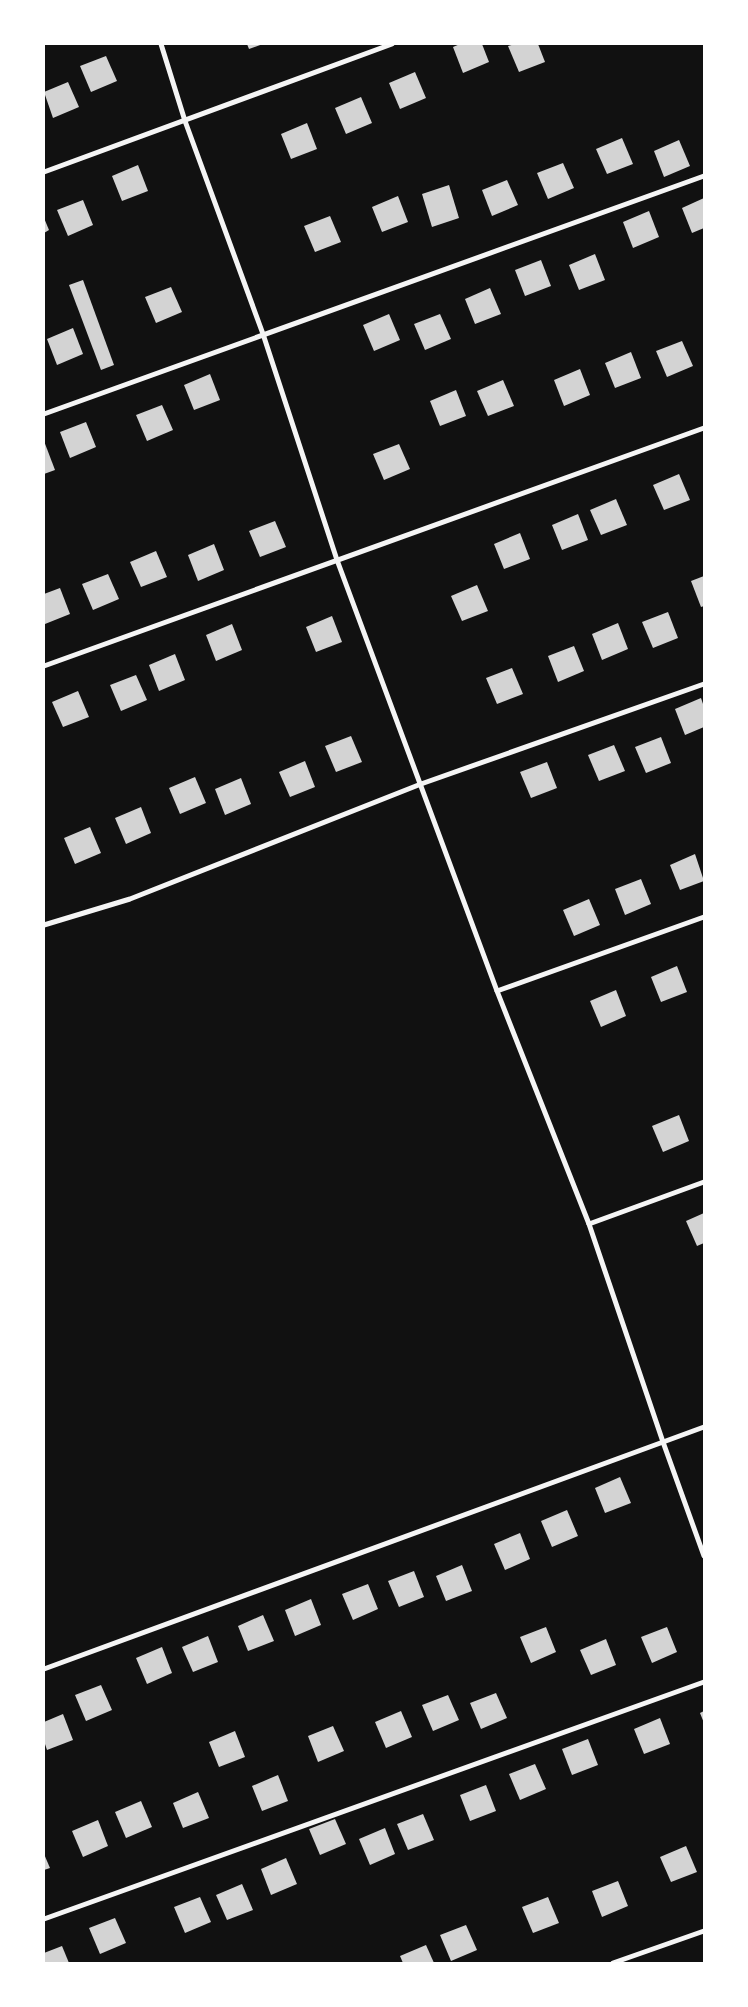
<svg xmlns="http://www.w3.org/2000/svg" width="748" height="2007" viewBox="0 0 748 2007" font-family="Georgia,serif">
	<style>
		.building { fill: #d3d3d3 }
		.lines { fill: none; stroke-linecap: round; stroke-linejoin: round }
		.minor { stroke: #f5f5f5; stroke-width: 5 }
	</style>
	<rect width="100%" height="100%" fill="#111"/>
	<g class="building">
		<path d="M247,44H263L249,49Z"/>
		<path d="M460,44H482L489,62L463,73L453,47Z"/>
		<path d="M515,44H538L545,62L519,72L508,46Z"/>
		<path d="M106,56L117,81L91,92L80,66Z"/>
		<path d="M415,72L426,98L400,109L389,83Z"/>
		<path d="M68,82L79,107L53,118L44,92Z"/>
		<path d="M361,97L372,123L346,134L335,108Z"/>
		<path d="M307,123L317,149L291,159L281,134Z"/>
		<path d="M622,138L633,164L607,174L596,149Z"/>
		<path d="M679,140L690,166L664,177L654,151Z"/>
		<path d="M563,163L574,188L548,199L537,173Z"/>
		<path d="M138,165L148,191L122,201L112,176Z"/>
		<path d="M507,180L518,205L492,216L482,190Z"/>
		<path d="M449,185L459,218L432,227L422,194Z"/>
		<path d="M398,196L408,222L382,232L372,207Z"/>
		<path d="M704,198V228L692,233L682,208Z"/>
		<path d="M83,200L93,225L68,236L57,210Z"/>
		<path d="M649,211L659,237L633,248L623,222Z"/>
		<path d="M330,216L341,242L315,252L304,226Z"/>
		<path d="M44,218L49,230L44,233Z"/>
		<path d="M595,254L605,280L579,290L569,265Z"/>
		<path d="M541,260L551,286L525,296L515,270Z"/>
		<path d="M83,280L114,365L101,370L69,285Z"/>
		<path d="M171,287L182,312L156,323L145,297Z"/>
		<path d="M490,288L501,314L475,324L465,299Z"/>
		<path d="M389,314L400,340L374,351L363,325Z"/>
		<path d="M440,314L451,339L425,350L414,324Z"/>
		<path d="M73,328L83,354L57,365L47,339Z"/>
		<path d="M682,341L693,366L667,377L656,351Z"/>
		<path d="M631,352L641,378L615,388L605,363Z"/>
		<path d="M580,369L590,395L564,406L554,380Z"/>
		<path d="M210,374L220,400L194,410L184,385Z"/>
		<path d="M503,380L514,406L488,416L477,391Z"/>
		<path d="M456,390L466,416L440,426L430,401Z"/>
		<path d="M162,405L173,430L147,441L136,415Z"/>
		<path d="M86,422L96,447L70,458L60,432Z"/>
		<path d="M44,441L55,470L44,474Z"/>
		<path d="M399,444L410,469L384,480L373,454Z"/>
		<path d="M679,474L690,500L664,510L653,485Z"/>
		<path d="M616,499L627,525L601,535L590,510Z"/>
		<path d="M578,514L588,540L562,550L552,525Z"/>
		<path d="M275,521L286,547L260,557L249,531Z"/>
		<path d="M520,533L530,559L504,569L494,544Z"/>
		<path d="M214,544L224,570L198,581L188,555Z"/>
		<path d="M156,551L167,577L141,587L130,562Z"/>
		<path d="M108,574L119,599L93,610L82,584Z"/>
		<path d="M704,576V606L701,607L691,581Z"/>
		<path d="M477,585L488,611L462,621L451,596Z"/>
		<path d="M60,588L70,614L45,624L44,594Z"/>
		<path d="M668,612L678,638L653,648L642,622Z"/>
		<path d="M332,616L342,642L316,652L306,627Z"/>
		<path d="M618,623L628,649L602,660L592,634Z"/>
		<path d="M232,624L242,650L216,661L206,635Z"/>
		<path d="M574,646L584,671L558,682L548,656Z"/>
		<path d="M175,654L185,680L159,691L149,665Z"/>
		<path d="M512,668L523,694L497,704L486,678Z"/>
		<path d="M136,675L147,700L121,711L110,685Z"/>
		<path d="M78,691L89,717L63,727L52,702Z"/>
		<path d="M701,698L704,707V727L685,735L675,709Z"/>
		<path d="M351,736L362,762L336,772L325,746Z"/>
		<path d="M661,737L671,763L646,773L635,747Z"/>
		<path d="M614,745L625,771L599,781L588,755Z"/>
		<path d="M305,761L315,787L290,797L279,772Z"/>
		<path d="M547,762L557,788L531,798L520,772Z"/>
		<path d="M195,777L206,803L180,814L169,788Z"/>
		<path d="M241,778L251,804L225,815L215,789Z"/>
		<path d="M141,807L151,833L126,844L115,818Z"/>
		<path d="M90,827L101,853L75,864L64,838Z"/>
		<path d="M695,854L704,881L680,890L670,865Z"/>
		<path d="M641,879L651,904L625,915L615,889Z"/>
		<path d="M589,899L600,925L574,936L563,910Z"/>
		<path d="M677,966L687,992L661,1002L651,977Z"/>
		<path d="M616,990L626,1016L601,1027L590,1001Z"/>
		<path d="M679,1115L689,1141L663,1152L652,1126Z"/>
		<path d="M704,1213V1243L697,1246L686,1221Z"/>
		<path d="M620,1477L631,1503L605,1513L595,1488Z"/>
		<path d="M567,1510L578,1536L552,1547L541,1521Z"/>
		<path d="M520,1533L530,1559L505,1570L494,1544Z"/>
		<path d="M462,1565L472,1591L446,1601L436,1576Z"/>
		<path d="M414,1571L424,1597L399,1607L388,1581Z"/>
		<path d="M368,1584L378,1609L353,1620L342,1594Z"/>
		<path d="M311,1599L321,1625L295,1636L285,1610Z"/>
		<path d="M263,1615L274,1641L248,1651L238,1626Z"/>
		<path d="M546,1627L556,1652L531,1663L520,1637Z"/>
		<path d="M667,1627L677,1652L652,1663L641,1637Z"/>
		<path d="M208,1636L218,1662L193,1672L182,1647Z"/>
		<path d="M606,1639L616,1665L591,1675L580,1650Z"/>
		<path d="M162,1647L172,1673L147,1684L136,1658Z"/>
		<path d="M101,1685L112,1710L86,1721L75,1695Z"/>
		<path d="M496,1693L507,1718L481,1729L470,1703Z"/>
		<path d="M448,1695L459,1720L433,1731L422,1705Z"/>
		<path d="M401,1711L412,1737L386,1748L375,1722Z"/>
		<path d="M704,1711V1723L700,1713Z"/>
		<path d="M63,1714L73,1740L47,1750L44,1741V1722Z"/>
		<path d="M660,1718L670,1744L644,1754L634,1729Z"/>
		<path d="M333,1726L344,1751L318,1762L308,1736Z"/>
		<path d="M235,1731L245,1757L219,1767L209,1742Z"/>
		<path d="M588,1739L598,1765L572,1775L562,1749Z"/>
		<path d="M535,1764L546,1789L520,1800L509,1774Z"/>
		<path d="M278,1775L288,1801L262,1811L252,1786Z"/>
		<path d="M486,1785L496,1811L470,1821L460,1795Z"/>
		<path d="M198,1792L209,1818L183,1828L173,1803Z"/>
		<path d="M141,1801L152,1827L126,1838L115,1812Z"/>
		<path d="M423,1814L434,1840L408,1850L397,1824Z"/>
		<path d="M335,1819L346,1844L320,1855L309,1829Z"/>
		<path d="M98,1820L108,1846L83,1857L72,1831Z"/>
		<path d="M385,1828L395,1854L370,1865L359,1839Z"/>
		<path d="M686,1846L697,1872L671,1882L660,1857Z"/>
		<path d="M44,1854L50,1868L44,1870Z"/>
		<path d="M286,1858L297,1884L271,1895L261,1869Z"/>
		<path d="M618,1881L628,1906L602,1917L592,1891Z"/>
		<path d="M242,1884L253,1910L227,1920L216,1895Z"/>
		<path d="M200,1897L211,1922L185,1933L174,1907Z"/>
		<path d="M548,1897L559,1923L533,1933L522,1907Z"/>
		<path d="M115,1918L126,1943L100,1954L89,1928Z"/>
		<path d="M466,1925L477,1950L451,1961L440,1935Z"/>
		<path d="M426,1945L434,1963H403L400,1956Z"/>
		<path d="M62,1946L69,1963H44V1953Z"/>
	</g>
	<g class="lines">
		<g class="minor">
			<path d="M161,44L185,121L263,334L337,560L497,991L589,1224L663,1442L704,1556"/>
			<path d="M44,172L392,44"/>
			<path d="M44,414L704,176"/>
			<path d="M44,666L704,428"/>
			<path d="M44,925L130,899L421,784L704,684"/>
			<path d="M497,991L704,917"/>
			<path d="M589,1224L704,1182"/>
			<path d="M44,1669L704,1427"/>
			<path d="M44,1919L704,1682"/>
			<path d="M613,1963L704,1931"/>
		</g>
	</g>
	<rect width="748" height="2007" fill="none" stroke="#ffffff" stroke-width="90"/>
</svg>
